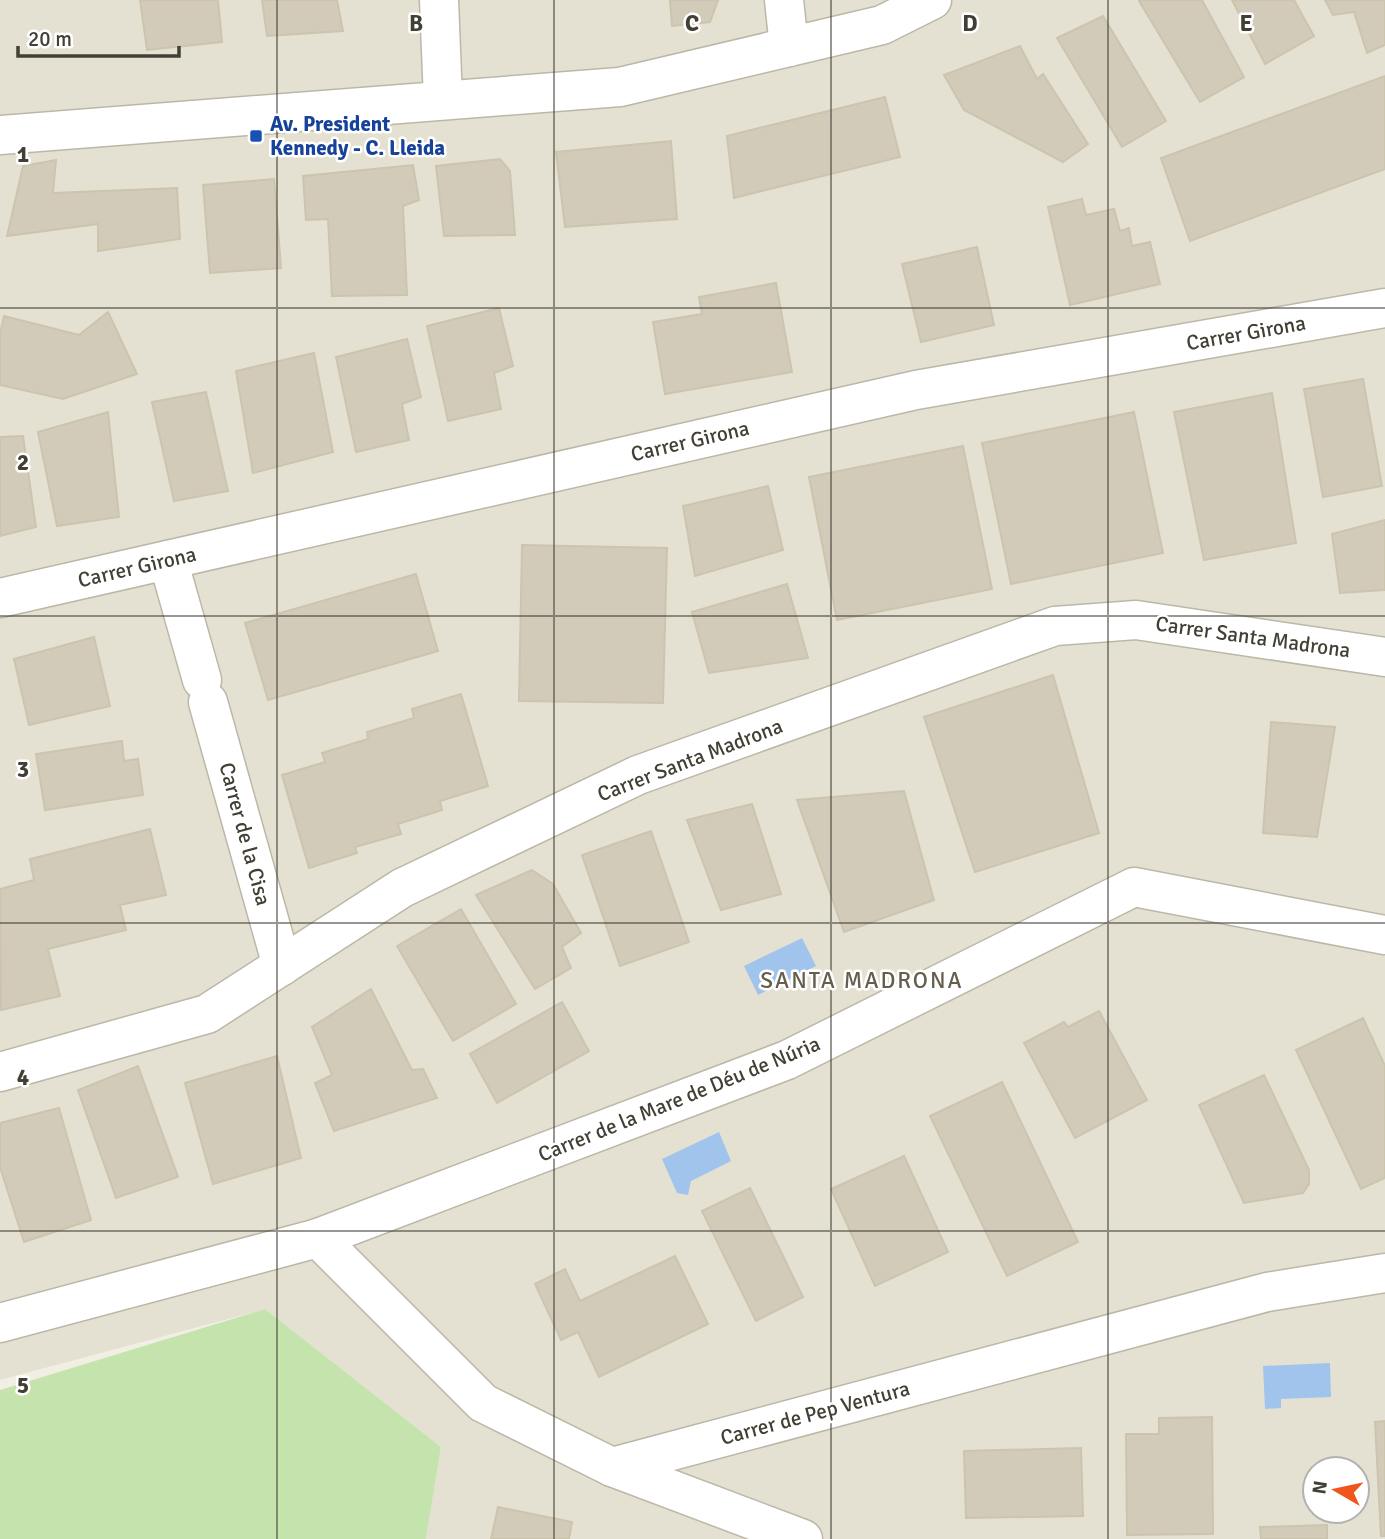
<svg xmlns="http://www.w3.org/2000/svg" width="1385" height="1539" viewBox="0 0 1385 1539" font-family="Signika,sans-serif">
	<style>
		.residential { fill: #e5e1d2; fill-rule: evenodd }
		.green { fill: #c5e4ad }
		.water { fill: #a1c4ec }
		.building { fill: #d2cbba; stroke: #ccc4ad; stroke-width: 2 }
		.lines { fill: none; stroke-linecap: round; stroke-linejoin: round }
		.minor-casing { stroke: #bcb7a7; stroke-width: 41 }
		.tertiary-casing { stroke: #bcb7a7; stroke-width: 41 }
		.minor { stroke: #fff; stroke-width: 38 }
		.tertiary { stroke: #fff; stroke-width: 38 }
		.grid { fill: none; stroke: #423f34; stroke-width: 2; stroke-opacity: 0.55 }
		.transit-dot { fill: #1a4fb4; stroke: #fff; stroke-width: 2.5 }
		.labels { text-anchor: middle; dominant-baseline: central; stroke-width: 5; stroke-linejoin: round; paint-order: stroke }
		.transit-label { font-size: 21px; font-weight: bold; fill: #164399; stroke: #fff; text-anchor: start }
		.street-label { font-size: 21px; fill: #423f34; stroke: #fff }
		.neighbourhood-label { font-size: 23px; letter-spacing: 2px; fill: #655e4c; stroke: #fff }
		.grid-label { font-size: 23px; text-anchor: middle; font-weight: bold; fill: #423f34; stroke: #fff; stroke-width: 5; stroke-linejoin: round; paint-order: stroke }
	</style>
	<rect width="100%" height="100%" fill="#f1efe4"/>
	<path class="residential" d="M0,0H1385V1539H426L441,1447L265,1309L0,1380ZM1315,1469H1357V1511H1315Z"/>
	<path class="green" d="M265,1309L441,1447L426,1539H0V1390Z"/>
	<g class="water">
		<path d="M802,938L816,966L758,995L744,966Z"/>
		<path d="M719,1132L731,1161L691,1181L688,1195L677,1193L662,1159Z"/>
		<path d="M1330,1363L1331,1397L1281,1399V1408L1265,1409L1263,1366Z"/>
	</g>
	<g class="building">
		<path d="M140,0H218L222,42L147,50Z"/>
		<path d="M262,0H337L343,31L267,36Z"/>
		<path d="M670,0H718L710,22L672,26Z"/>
		<path d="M1141,0H1202L1244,77L1200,102L1139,1Z"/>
		<path d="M1232,0H1294L1314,36L1265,64Z"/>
		<path d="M1325,0H1385V45L1367,53L1354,12L1333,15Z"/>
		<path d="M1103,16L1166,121L1122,147L1057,38Z"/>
		<path d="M1020,46L1037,79L1043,74L1088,144L1063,162L964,110L944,75Z"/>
		<path d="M1385,76V169L1190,241L1161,158Z"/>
		<path d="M885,97L900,157L734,198L727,136Z"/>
		<path d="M671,141L677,219L565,227L556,152Z"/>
		<path d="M500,159L510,171L515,235L444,236L436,166Z"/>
		<path d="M56,160L53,193L177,188L180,239L98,251V224L7,236L23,166Z"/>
		<path d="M413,165L419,200L403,206L407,295L332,296L328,219L306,220L303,176Z"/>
		<path d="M274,179L281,268L210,273L203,185Z"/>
		<path d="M1082,199L1086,215L1114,209L1120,231L1129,228L1132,246L1150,242L1160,284L1070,305L1048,207Z"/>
		<path d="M977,247L994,325L921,342L902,264Z"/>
		<path d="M776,283L792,372L665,394L653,322L702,314L699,297Z"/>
		<path d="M499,308L513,366L494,373L501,409L448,421L427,326Z"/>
		<path d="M108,312L137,374L63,399L0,385V334L4,316L79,335Z"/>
		<path d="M407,339L421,397L402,404L409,440L356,452L336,357Z"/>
		<path d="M314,353L333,452L253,473L236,371Z"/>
		<path d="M1363,379L1382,486L1323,497L1304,389Z"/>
		<path d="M206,392L228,491L174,501L152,402Z"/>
		<path d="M1272,393L1296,543L1204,560L1174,412Z"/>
		<path d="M108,412L119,517L57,526L38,432Z"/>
		<path d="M1134,412L1163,553L1011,584L982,443Z"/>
		<path d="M23,436L36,527L0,536V437Z"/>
		<path d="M963,446L992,589L837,620L809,477Z"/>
		<path d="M768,486L783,550L695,576L683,506Z"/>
		<path d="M1385,520V590L1340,593L1332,534Z"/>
		<path d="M522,545L667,548L663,703L519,701Z"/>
		<path d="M416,574L438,651L268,700L245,623Z"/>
		<path d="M787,584L808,658L709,673L692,612Z"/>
		<path d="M94,637L110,706L29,725L14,659Z"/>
		<path d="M1053,675L1099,833L975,872L924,717Z"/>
		<path d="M461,694L488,786L440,801L442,810L398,824L401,834L355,847L357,853L309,868L282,775L325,762L322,753L368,739L367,732L414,718L412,709Z"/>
		<path d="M1271,722L1335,727L1317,837L1263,833Z"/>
		<path d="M122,741L124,761L138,759L143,795L45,810L36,754Z"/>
		<path d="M904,791L934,900L844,932L797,800Z"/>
		<path d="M752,804L781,894L721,910L687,820Z"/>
		<path d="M150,829L166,895L120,905L126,930L48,949L60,996L1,1010L0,889L34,880L30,859Z"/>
		<path d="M651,831L689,942L620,966L582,855Z"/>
		<path d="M532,870L553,884L581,933L562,947L571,968L535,989L476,895Z"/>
		<path d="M461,909L516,1004L453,1041L397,946Z"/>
		<path d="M371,989L412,1070L423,1069L437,1098L334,1131L315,1083L332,1075L312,1027Z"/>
		<path d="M562,1002L589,1051L497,1103L470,1054Z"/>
		<path d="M1099,1011L1147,1100L1075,1138L1024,1043L1064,1022L1068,1027Z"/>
		<path d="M1363,1018L1385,1066V1178L1361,1189L1296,1050Z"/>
		<path d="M277,1056L301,1158L213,1184L185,1083Z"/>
		<path d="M138,1066L178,1177L116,1198L78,1090Z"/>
		<path d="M1264,1075L1309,1170V1184L1303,1193L1244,1203L1199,1105Z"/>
		<path d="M1002,1082L1078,1242L1007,1276L930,1116Z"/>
		<path d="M59,1108L91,1220L24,1242L0,1167V1123Z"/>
		<path d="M904,1156L948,1252L875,1286L831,1189Z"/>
		<path d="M750,1188L803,1297L756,1321L702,1211Z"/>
		<path d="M675,1256L708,1324L599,1377L578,1332L561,1340L535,1284L565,1269L580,1301Z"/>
		<path d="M1212,1417L1213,1534L1127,1535L1126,1434H1159V1418Z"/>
		<path d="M1385,1421V1536H1381L1375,1422Z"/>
		<path d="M1081,1448L1083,1516L966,1518L964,1451Z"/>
		<path d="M498,1507L572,1522L569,1539H491Z"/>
		<path d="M1327,1525V1539H1261L1260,1527Z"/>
	</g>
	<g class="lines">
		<defs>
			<g id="minor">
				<path d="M439,0L443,100"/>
				<path d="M784,0L789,47"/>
				<path d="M168,560L202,680"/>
				<path d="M0,598L916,390L1385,308"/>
				<path d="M208,702L282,966"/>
				<path d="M0,1072L207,1014L402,888L638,775L1055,626L1136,620L1385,657"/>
				<path d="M318,1238L483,1403L612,1467L803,1539"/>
				<path d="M0,1323L318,1238L787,1060L1134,887L1385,935"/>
				<path d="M612,1467L1267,1292L1385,1273"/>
			</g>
			<path id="tertiary" d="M0,135L620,87L882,25L932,0"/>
		</defs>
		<use href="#minor" class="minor-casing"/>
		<use href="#tertiary" class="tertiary-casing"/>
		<use href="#minor" class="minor"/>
		<use href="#tertiary" class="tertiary"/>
	</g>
	<path class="grid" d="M277,0V1539M554,0V1539M831,0V1539M1108,0V1539M0,308H1385M0,616H1385M0,923H1385M0,1231H1385"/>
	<rect class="transit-dot" x="249" y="129" width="14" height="14" rx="3.5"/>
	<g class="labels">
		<g class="transit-label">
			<text x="270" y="124">Av. President<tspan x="270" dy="24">Kennedy - C. Lleida</tspan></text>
		</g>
		<g class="street-label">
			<text transform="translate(1246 333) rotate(-10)">Carrer Girona</text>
			<text transform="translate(690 441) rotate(-13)">Carrer Girona</text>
			<text transform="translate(137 567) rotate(-13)">Carrer Girona</text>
			<text transform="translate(1253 637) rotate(8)">Carrer Santa Madrona</text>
			<text transform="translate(690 760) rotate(-21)">Carrer Santa Madrona</text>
			<text transform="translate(245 834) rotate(75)">Carrer de la Cisa</text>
			<text transform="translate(679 1099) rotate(-22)">Carrer de la Mare de Déu de Núria</text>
			<text transform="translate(815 1413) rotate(-15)">Carrer de Pep Ventura</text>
		</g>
		<g class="neighbourhood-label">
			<text x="862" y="980">SANTA MADRONA</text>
		</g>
	</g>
	<g class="grid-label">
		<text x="416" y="31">B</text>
		<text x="692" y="31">C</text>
		<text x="970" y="31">D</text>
		<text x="1246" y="31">E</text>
		<text x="23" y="162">1</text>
		<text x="23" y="470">2</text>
		<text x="23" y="777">3</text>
		<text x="23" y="1085">4</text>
		<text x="23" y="1393">5</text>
	</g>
	<g transform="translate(1336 1490) rotate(279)"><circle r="33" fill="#ffffff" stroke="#b3b2ae" stroke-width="2"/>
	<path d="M0-5L12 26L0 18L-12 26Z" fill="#f0561c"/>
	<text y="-10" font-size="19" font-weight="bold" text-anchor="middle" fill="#423f34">N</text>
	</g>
	<path d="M18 46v10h161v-10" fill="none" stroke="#423f34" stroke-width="3.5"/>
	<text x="28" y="46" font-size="21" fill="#423f34" stroke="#ffffff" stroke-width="5" paint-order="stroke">20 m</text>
</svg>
